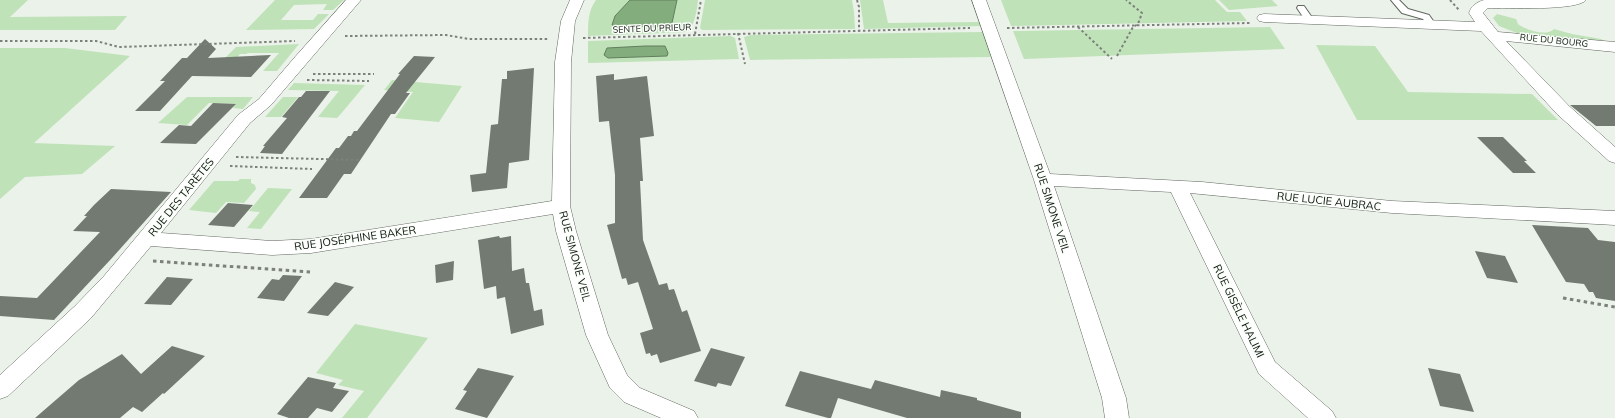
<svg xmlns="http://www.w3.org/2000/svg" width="1615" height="418" viewBox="0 0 1615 418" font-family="Mulish,sans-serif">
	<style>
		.green { fill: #bfe2b9 }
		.water { fill: #84ad7e; stroke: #617e5d }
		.building { fill: #737a72 }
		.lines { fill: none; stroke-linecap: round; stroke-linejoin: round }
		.service-casing { stroke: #616760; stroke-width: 2 }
		.minor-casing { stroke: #616760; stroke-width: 1 }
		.path-far1 { stroke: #7c817b; stroke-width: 2; stroke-dasharray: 2.5 2.5; stroke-linecap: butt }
		.path { stroke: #7c817b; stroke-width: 3; stroke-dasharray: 3.5 3.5; stroke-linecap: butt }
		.service { fill: #fff; fill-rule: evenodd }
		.minor { fill: #fff; fill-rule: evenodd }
		.labels { text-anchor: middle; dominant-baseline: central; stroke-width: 3; stroke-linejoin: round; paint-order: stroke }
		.far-street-label { font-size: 9px; fill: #0f120f; stroke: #f9fff8 }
		.street-label { font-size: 11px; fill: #0f120f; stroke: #f9fff8 }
	</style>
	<rect width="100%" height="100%" fill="#ebf2e9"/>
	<g class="green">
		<path d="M0,0H28L10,17L127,16L115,30H0Z"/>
		<path d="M275,0H344L333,10H323L327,4L294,5L281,20H313L318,14H329L314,29L246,30Z"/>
		<path d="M596,0H698C697,10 695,25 687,32L588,36C588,22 588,11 596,0Z"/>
		<path d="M705,0H852L854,12L855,29L702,30L700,28Z"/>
		<path d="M860,0H883L888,23L979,22L981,26L864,29Z"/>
		<path d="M1001,0H1215L1227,12H1240L1247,21L1011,26Z"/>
		<path d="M1219,0H1272L1278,6L1229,10Z"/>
		<path d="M1497,14L1516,19L1518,24C1526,30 1546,37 1554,29L1572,34L1601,39L1606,42L1605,43L1517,33L1499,26L1493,18Z"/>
		<path d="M1270,27L1285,49L1024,59L1013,31Z"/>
		<path d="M983,32L991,57L750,60L744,37L751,35Z"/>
		<path d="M731,36L735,38L739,59L588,63V41Z"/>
		<path d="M299,44L277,71H263L279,53H248L246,54H240L227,70H213L236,47Z"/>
		<path d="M1316,45L1375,46L1408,92L1532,94L1558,120H1357Z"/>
		<path d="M0,48H65L130,56L34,143L115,146L82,174L25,177L0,199Z"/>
		<path d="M392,80L462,86L439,122L395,118L413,92L384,90Z"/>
		<path d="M294,83L365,85L339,116L337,118L318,117L339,91L288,90Z"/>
		<path d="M187,97H253L243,109L233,108L236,104L209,103L187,125L158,123Z"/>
		<path d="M283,97H298L281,117H265Z"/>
		<path d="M240,179H251V183L255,185L256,189L244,203L226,202L216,213L189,210L214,181H238Z"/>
		<path d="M268,188L292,189L261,229L247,228L260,212L249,211Z"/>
		<path d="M355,324L428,338L367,418H342L364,391L338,385L343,380L316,373Z"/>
	</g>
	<g class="water">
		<path d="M630,0H677L672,23L666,26L617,27L612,25L615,16Z"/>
		<path d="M645,46H665L668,53L667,56L608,58L604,55L607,48Z"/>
	</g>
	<g class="building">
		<path d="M205,39L216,49L208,58L271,55L251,77L192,76L160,111H135L165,81H160L182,58H187Z"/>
		<path d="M414,56L435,57L406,93H410L395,114H391L351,174H344L327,198H299L336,148H339L348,136H351L354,131H357L400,74H398Z"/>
		<path d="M534,68L529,160L509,163L507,188L472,192L470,175L486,173L491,125L498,124L502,79H507V71Z"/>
		<path d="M614,74V80L647,76L654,136L640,138L643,181H640L643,240L659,285L667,283L669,290L674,289L682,312L687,310L701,351L660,363L657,354L651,356L650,353L646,354L640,333L653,329L638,282L628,285L626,278L622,279L607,225L615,223V175L609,121L599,122L596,76Z"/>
		<path d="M306,91H330L282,154L260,153L265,146H263L287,118L282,117L299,97H301Z"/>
		<path d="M213,103L236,104L196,144L160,143L179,125L191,126Z"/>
		<path d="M1570,105H1615V126H1596Z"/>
		<path d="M1477,137H1503L1527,161H1524L1536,173H1513Z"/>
		<path d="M111,189L171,192L112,258L54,320L0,316V296L37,298L100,232L73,231L87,216H84L94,205Z"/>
		<path d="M228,203L253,205L234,227L208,225Z"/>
		<path d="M1532,225L1588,228L1598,240L1615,242V301L1596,298L1593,292H1589L1584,284L1566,282Z"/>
		<path d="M499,236L500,238L511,236L512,271L524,268L526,283H529L534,311L542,309L544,325L511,334L505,297L497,299L496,286L484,289L478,240Z"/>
		<path d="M1475,251L1505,256L1518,283L1487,278Z"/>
		<path d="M454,261L453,280L436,283L435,265Z"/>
		<path d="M283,275L302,276L284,301L257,298L272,279L279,280Z"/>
		<path d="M167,277L193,279L171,305L144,304Z"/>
		<path d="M335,282L354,287L328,316L307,313Z"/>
		<path d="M172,346L205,356L164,394L163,393L142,412L133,407L120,418H35L79,380L122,354L141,374Z"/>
		<path d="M711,348L745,357L731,386L718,383L716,387L694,381Z"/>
		<path d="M478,368L514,376L487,418L455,409L467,391L463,390Z"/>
		<path d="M1428,368L1460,374L1474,412L1440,406Z"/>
		<path d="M800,371L871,389L875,380L940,397L941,390L977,398V400L1021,412V418H907L838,398L831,418H828L785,406Z"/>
		<path d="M308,377L336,383L333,388L349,391L332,412L317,408L308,418H289L277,414Z"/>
	</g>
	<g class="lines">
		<defs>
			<g id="service">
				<path d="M1391,0H1399L1408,9L1429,15L1436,25L1432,27H1429L1423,19L1402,13Z"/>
				<path d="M1298,6H1304L1313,19L1312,21H1306L1297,8Z"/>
			</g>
			<g id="minor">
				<path d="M346,0H361L271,105L250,123L161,233L272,241L311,239L552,201L555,62L561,21L570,0H584L575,21L571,62L570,206L576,231L608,335L627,375L640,388L694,411L698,418H661L624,402L610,388L586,335L556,231L553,214L311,253L272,255L151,246L91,318L8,396L0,399V375L75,306L104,276L238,115L259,99L295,57Z"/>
				<path d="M972,0H986L1050,174L1202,182L1392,201L1615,211V225L1392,213L1190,193L1275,362L1332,411L1336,418H1308L1259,374L1171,192L1054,186L1126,398L1129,418H1105L1102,398L1034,180Z"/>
				<path d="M1484,0H1586C1578,11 1505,8 1488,8L1483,13L1498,32L1615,42V52L1506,41L1569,106L1615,147V163L1609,161L1557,114L1481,31L1264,22L1259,21L1257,18L1259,15L1264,14L1475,22L1469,13C1471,6 1477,2 1484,0Z"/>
			</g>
		</defs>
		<use href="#service" class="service-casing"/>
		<use href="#minor" class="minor-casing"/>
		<g class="path-far1">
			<path d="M857,0L859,7V31"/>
			<path d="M1450,0L1459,10"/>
			<path d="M1078,27L1112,59"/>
			<path d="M1007,28L1250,23"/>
			<path d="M738,33L745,64"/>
			<path d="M695,34L701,0"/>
			<path d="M345,36L446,35L469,39H548"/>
			<path d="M583,38L970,28"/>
			<path d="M0,41H96L119,47L295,41"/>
			<path d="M1117,56L1133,27L1138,24L1142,13L1126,0"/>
			<path d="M313,74H374"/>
			<path d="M307,80L369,81"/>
			<path d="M236,157L361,160"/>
			<path d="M230,166L312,169"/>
		</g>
		<g class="path">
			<path d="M153,261L310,272"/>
			<path d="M1563,298L1615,307"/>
		</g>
		<use href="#service" class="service"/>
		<use href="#minor" class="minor"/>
	</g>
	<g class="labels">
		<g class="far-street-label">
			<text transform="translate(652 28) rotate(-2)">SENTE DU PRIEUR</text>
			<text transform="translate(1554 40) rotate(6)">RUE DU BOURG</text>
		</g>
		<g class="street-label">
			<text transform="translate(181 197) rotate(-51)">RUE DES TARÈTES</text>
			<text transform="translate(1329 201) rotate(6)">RUE LUCIE AUBRAC</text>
			<text transform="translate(1052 208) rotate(72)">RUE SIMONE VEIL</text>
			<text transform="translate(355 238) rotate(-8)">RUE JOSÉPHINE BAKER</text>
			<text transform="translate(575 256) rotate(75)">RUE SIMONE VEIL</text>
			<text transform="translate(1239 311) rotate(64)">RUE GISÈLE HALIMI</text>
		</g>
	</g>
</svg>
